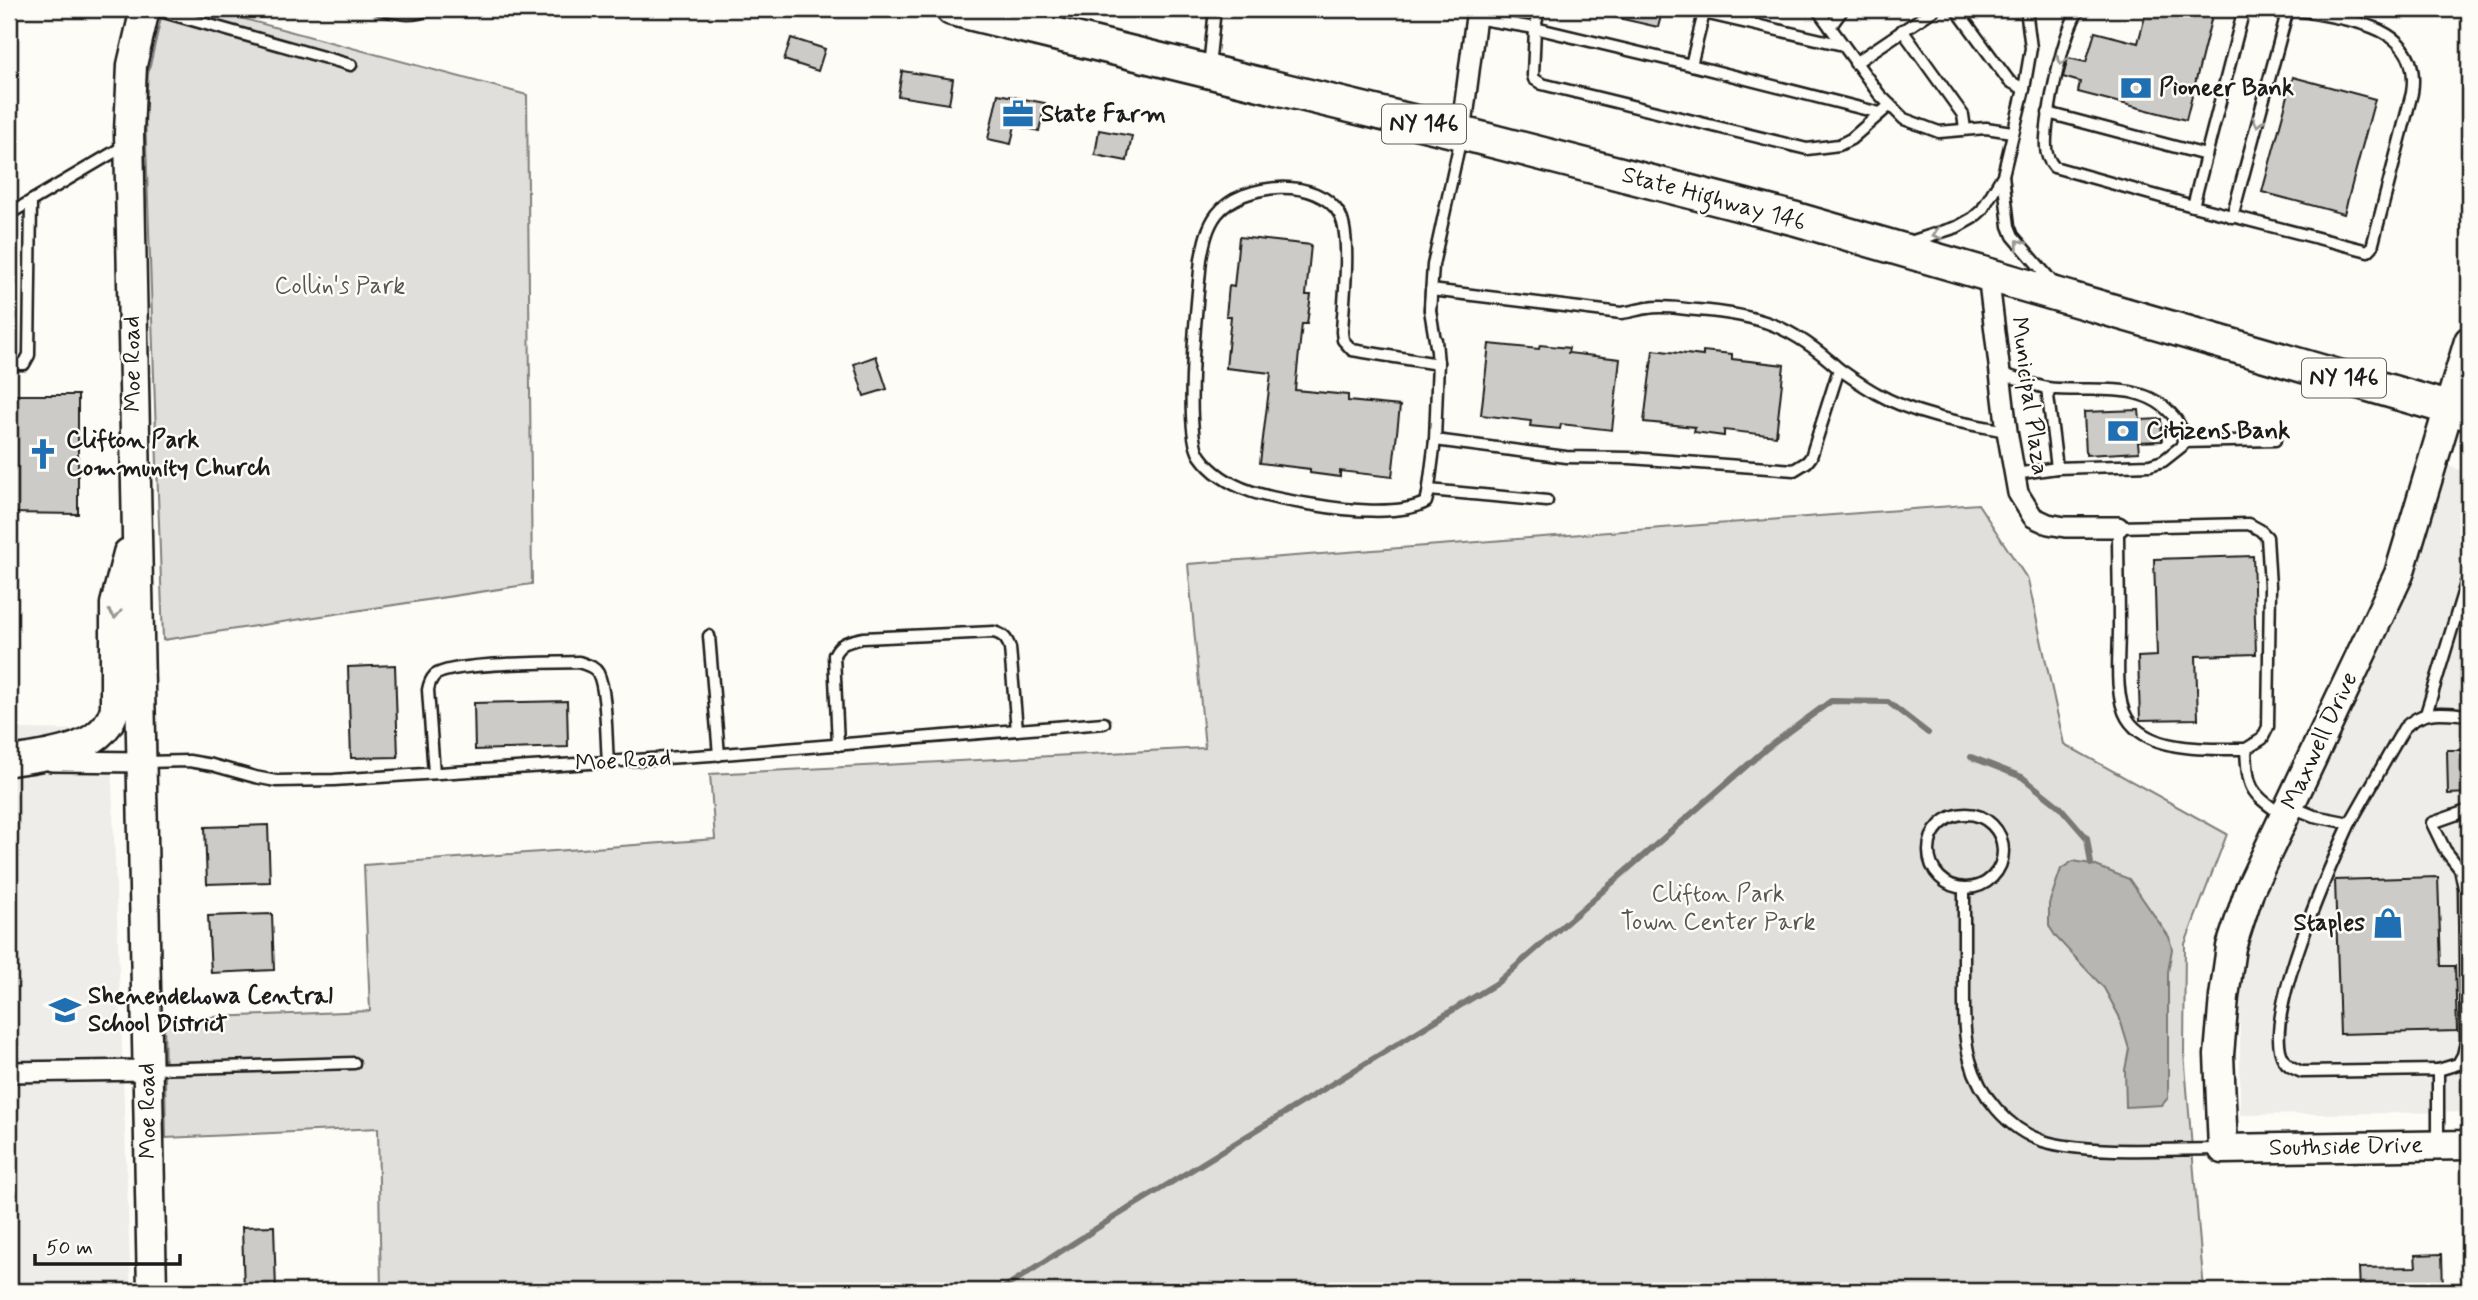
<svg xmlns="http://www.w3.org/2000/svg" width="2478" height="1300" viewBox="0 0 2478 1300" font-family="Mynerve,sans-serif">
	<style>
		.built { fill: #eeede9 }
		.green { fill: #e0dfdb; stroke: #7e7e7c; stroke-width: 2 }
		.water { fill: #b7b6b2; stroke: #797876; stroke-width: 2 }
		.lines { fill: none; stroke-linecap: round; stroke-linejoin: round }
		.stream { stroke: #797876; stroke-width: 6 }
		.building { fill: #cccbc8; stroke: #1c1c1c; stroke-width: 2 }
		.lane-casing { stroke: #1c1c1c; stroke-width: 15 }
		.street-casing { stroke: #1c1c1c; stroke-width: 24 }
		.secondary-casing { stroke: #1c1c1c; stroke-width: 33 }
		.primary-casing { stroke: #1c1c1c; stroke-width: 37 }
		.lane { stroke: #fdfcf7; stroke-width: 10 }
		.street { stroke: #fdfcf7; stroke-width: 19 }
		.secondary { stroke: #fdfcf7; stroke-width: 28 }
		.primary { stroke: #fdfcf7; stroke-width: 32 }
		.oneway { stroke: #989794 }
		.labels { text-anchor: middle; dominant-baseline: central; stroke-width: 5; stroke-linejoin: round; paint-order: stroke }
		.shield { fill: #fdfcf7; stroke: #605f5e; stroke-width: 2 }
		.shield-label { font-size: 23px; font-weight: bold; fill: #1c1c1c }
		.poi-label { font-size: 24px; font-weight: bold; fill: #1c1c1c; stroke: #fdfcf7; text-anchor: start }
		.street-label { font-size: 24px; fill: #1c1c1c; stroke: #fdfcf7 }
		.park-label { font-size: 24px; fill: #575655; stroke: #fdfcf7 }
	</style>
	<rect width="100%" height="100%" fill="#fdfcf7"/>
	<filter id="ink" filterUnits="userSpaceOnUse"><feTurbulence type="fractalNoise" baseFrequency=".0143" numOctaves="2"/><feDisplacementMap in="SourceGraphic" scale="14" xChannelSelector="R" yChannelSelector="G"/><feConvolveMatrix kernelMatrix="1 2 1 2 8 2 1 2 1" color-interpolation-filters="sRGB"/></filter>
	<g filter="url(#ink)">
		<g class="built">
			<path d="M2442,464L2469,473V1112L2240,1115V986L2254,914Z"/>
			<path d="M9,729L110,730L131,1291H9Z"/>
		</g>
		<g class="green">
			<path d="M163,9H207L527,95L532,584L163,640L145,113L148,74Z"/>
			<path d="M1978,504L2028,580L2064,744L2227,834L2185,944L2184,1053L2204,1291H381L378,1128L166,1138L164,1019L370,1011L364,865L715,839L710,774L1205,748L1188,564Z"/>
		</g>
		<path class="water" d="M2073,861L2091,864L2129,879L2169,937L2172,949L2168,972V1098L2162,1105L2126,1107L2125,1070L2129,1049L2119,1016L2104,988L2056,937L2049,926V904L2061,869Z"/>
		<g class="lines">
			<g class="stream">
				<path d="M1971,757L2022,777L2060,807L2087,838L2091,864"/>
				<path d="M999,1291L1105,1223L1497,983L1767,748L1831,701L1888,702L1928,733"/>
			</g>
		</g>
		<g class="building">
			<path d="M1606,9H1663L1658,27L1605,15Z"/>
			<path d="M2147,9H2183L2212,16L2186,120L2078,92L2080,82L2063,77L2068,58L2086,62L2095,32L2138,43Z"/>
			<path d="M791,38L825,49L818,71L784,60Z"/>
			<path d="M902,71L953,79L949,104L898,96Z"/>
			<path d="M2293,77L2375,99L2344,214L2262,192Z"/>
			<path d="M998,94L1045,103L1039,131L1015,125L1011,144L988,139Z"/>
			<path d="M1099,130L1132,136L1127,161L1095,155Z"/>
			<path d="M1239,237L1311,245L1306,295H1311L1307,324H1302L1295,390L1348,395V401L1400,406L1392,477L1340,471V477L1310,473V469L1260,463L1271,373L1226,368L1231,316H1226L1229,286L1234,287Z"/>
			<path d="M1489,344L1539,349L1540,345L1569,348L1568,353L1620,359L1612,430L1561,424L1560,429L1530,426L1531,421L1481,415Z"/>
			<path d="M1653,350L1703,356V351L1732,354V359L1784,365L1776,436L1724,430V436L1694,432L1695,427L1644,422Z"/>
			<path d="M876,356L887,389L864,396L854,364Z"/>
			<path d="M9,395H78V514L9,513Z"/>
			<path d="M2139,410L2140,420L2161,419L2162,441L2138,442L2139,452L2086,455L2084,412Z"/>
			<path d="M2253,556L2256,654L2196,656L2198,719L2140,720L2138,657L2157,656L2154,559Z"/>
			<path d="M395,665L398,757L351,758L348,667Z"/>
			<path d="M567,701L568,747L475,750L474,703Z"/>
			<path d="M2447,750H2469V793L2448,794Z"/>
			<path d="M268,825L270,882L207,884L205,827Z"/>
			<path d="M2438,877L2441,966H2455L2457,1031L2340,1034L2335,880Z"/>
			<path d="M272,914L274,970L211,973L208,916Z"/>
			<path d="M274,1226L276,1291H244L242,1227Z"/>
			<path d="M2442,1254L2443,1291H2360L2359,1268L2416,1267L2415,1255Z"/>
		</g>
		<g class="lines">
			<defs>
				<g id="lane">
					<path d="M153,9L351,65"/>
					<path d="M379,9C399,14 412,17 431,9"/>
					<path d="M1539,9L1535,28L1533,75L1534,79L1542,84L1807,149L1839,145L1851,139L1890,105"/>
					<path d="M1817,9L1879,94L1904,119L1939,132L1986,128L2012,132"/>
					<path d="M1956,9L2009,81L2024,89"/>
					<path d="M2080,9C2064,26 2044,122 2046,147C2046,155 2049,161 2054,167L2193,206L2368,251L2372,247L2412,93C2423,22 2345,21 2294,9"/>
					<path d="M1704,13L1843,45"/>
					<path d="M1475,18L1535,28L1691,65L1705,9"/>
					<path d="M1830,27L1843,9"/>
					<path d="M1902,30L1963,115L1965,129"/>
					<path d="M1855,63L1935,9"/>
					<path d="M1691,65L1880,113"/>
					<path d="M1209,67L1215,9"/>
					<path d="M2048,113L2206,155"/>
					<path d="M2003,175L2009,226L2013,236L2055,285"/>
					<path d="M2193,206L2244,9"/>
					<path d="M9,214L126,145"/>
					<path d="M2232,217L2288,9"/>
					<path d="M1910,242L1957,227L1973,218L1982,210L2003,175L2024,89L2031,48L2026,9"/>
					<path d="M1430,310L1431,290L1621,313C1630,312 1639,309 1648,308C1664,305 1681,309 1697,310C1760,315 1792,326 1839,369L1811,457L1807,462L1794,470L1630,458L1566,457L1435,440"/>
					<path d="M1436,340L1438,364L1352,350L1343,340L1342,332C1343,305 1352,238 1340,215C1319,176 1242,182 1217,214C1207,227 1204,243 1201,259C1198,296 1182,430 1200,456C1225,492 1275,499 1315,505C1343,510 1401,516 1426,502L1429,490L1547,501"/>
					<path d="M1436,346L1430,310L1433,265L1461,137"/>
					<path d="M9,364H24L29,355L31,202"/>
					<path d="M1839,369C1851,377 1863,386 1876,393C1916,416 1962,423 2007,431"/>
					<path d="M2001,373C2016,378 2032,385 2047,388C2090,394 2143,378 2174,417C2181,426 2185,434 2182,446L2163,461L2150,465L2057,468L2015,474"/>
					<path d="M2047,388L2057,468"/>
					<path d="M2183,442L2275,440"/>
					<path d="M1428,495L1435,440L1438,361"/>
					<path d="M709,636L719,755"/>
					<path d="M2426,714L2466,583L2469,577"/>
					<path d="M838,745L834,655C840,642 850,641 863,638L994,632C1004,635 1007,639 1010,648L1017,730"/>
					<path d="M2246,749C2211,749 2148,753 2127,718C2114,696 2119,654 2119,629C2119,595 2118,561 2118,527L2249,524L2260,530L2267,537L2270,586L2268,727L2262,739L2246,749C2248,788 2249,792 2281,814"/>
					<path d="M143,762L189,761L212,765L255,777L276,781L334,780L711,755L1104,723"/>
					<path d="M434,773L428,690C429,684 431,679 435,675C453,662 552,663 579,662C586,665 594,666 598,673C607,691 606,741 608,762"/>
					<path d="M2292,807L2314,816L2350,823C2332,862 2259,1023 2284,1060C2288,1067 2295,1069 2302,1072L2438,1070V1142"/>
					<circle cx="1966" cy="851" r="37"/>
					<path d="M2350,823L2404,728C2424,708 2443,713 2469,715"/>
					<path d="M1964,889C1964,919 1964,950 1964,980C1964,1006 1963,1035 1970,1060C1979,1094 2008,1130 2043,1141C2089,1155 2169,1149 2219,1149"/>
					<path d="M151,1069L354,1063"/>
					<path d="M2438,1070L2458,1064L2463,1055L2466,1042L2464,888L2460,869L2445,850L2432,823L2469,810"/>
				</g>
				<g id="street">
					<path d="M1461,133L1477,9"/>
					<path d="M1988,274L2007,431L2018,493L2033,517L2048,524L2065,527H2118"/>
					<path d="M52,761L142,762"/>
					<path d="M9,1072L147,1070"/>
				</g>
				<g id="secondary">
					<path d="M145,9L132,65L129,132L152,1291"/>
					<path d="M2469,341L2399,574L2250,889L2231,947L2224,997L2219,1055L2223,1149L2469,1145"/>
					<path d="M11,761C47,755 105,751 115,708V604L128,553"/>
				</g>
				<path id="primary" d="M952,9L1461,133L1796,219L2469,414"/>
			</defs>
			<use href="#lane" class="lane-casing"/>
			<use href="#street" class="street-casing"/>
			<use href="#secondary" class="secondary-casing"/>
			<use href="#primary" class="primary-casing"/>
			<use href="#lane" class="lane"/>
			<use href="#street" class="street"/>
			<use href="#secondary" class="secondary"/>
			<use href="#primary" class="primary"/>
		</g>
		<defs><path id="oneway-chevron" d="M-2-3.5L2.5 0L-2 3.5" fill="none" stroke-width="1.6" stroke-linecap="round" stroke-linejoin="round" transform="scale(1.75)"/></defs>
		<g class="oneway">
			<use href="#oneway-chevron" transform="translate(2062 60) rotate(104)"/>
			<use href="#oneway-chevron" transform="translate(2258 122) rotate(105)"/>
			<use href="#oneway-chevron" transform="translate(1937 234) rotate(162)"/>
			<use href="#oneway-chevron" transform="translate(2020 244) rotate(-127)"/>
			<use href="#oneway-chevron" transform="translate(115 614) rotate(92)"/>
		</g>
	</g>
	<defs>
		<symbol id="bank-bare" viewBox="-9 -9 18 18"><path d="M-6-4H6V4H-6ZM0-2.3a2.3 2.3 0 1 0 0 4.6a2.3 2.3 0 1 0 0-4.6Z" fill="#1f6fb2" stroke="#fdfcf7" stroke-width="2.5" paint-order="stroke"/></symbol>
		<symbol id="office-bare" viewBox="-9 -9 18 18"><path d="M-6-3h4V-5.5h4V-3h4V5H-6ZM-1-4.5V-3h2v-1.5ZM-6 0V1H6V0Z" fill="#1f6fb2" stroke="#fdfcf7" stroke-width="2.5" paint-order="stroke"/></symbol>
		<symbol id="church-bare" viewBox="-9 -9 18 18"><path d="M-1.2-6h2.4v3.5h3.3v2.4h-3.3V6h-2.4V-.1h-3.3v-2.4h3.3Z" fill="#1f6fb2" stroke="#fdfcf7" stroke-width="2.5" paint-order="stroke"/></symbol>
		<symbol id="shop-bare" viewBox="-9 -9 18 18"><path d="M-5-2.5h2.3a2.7 3.5 0 0 1 5.4 0H5L5.5 6h-11ZM-1.5-2.5h3a1.5 2.3 0 0 0-3 0Z" fill="#1f6fb2" stroke="#fdfcf7" stroke-width="2.5" paint-order="stroke"/></symbol>
		<symbol id="school-bare" viewBox="-9 -9 18 18"><path d="M0-5L7-2L0 1L-7-2ZM-4 1L0 2.5L4 1V4Q0 6-4 4Z" fill="#1f6fb2" stroke="#fdfcf7" stroke-width="2.5" paint-order="stroke"/></symbol>
	</defs>
	<g fill-rule="evenodd">
		<use href="#bank-bare" x="2114" y="66" width="44" height="44"/>
		<use href="#office-bare" x="996" y="92" width="44" height="44"/>
		<use href="#bank-bare" x="2101" y="409" width="44" height="44"/>
		<use href="#church-bare" x="21" y="432" width="44" height="44"/>
		<use href="#shop-bare" x="2366" y="901" width="44" height="44"/>
		<use href="#school-bare" x="43" y="988" width="44" height="44"/>
	</g>
	<g class="labels">
		<g class="shield">
			<rect x="1382" y="104.5" width="84" height="39" rx="5"/>
			<rect x="2302" y="358.5" width="84" height="39" rx="5"/>
		</g>
		<g class="shield-label">
			<text x="1424" y="124">NY 146</text>
			<text x="2344" y="378">NY 146</text>
		</g>
		<g class="poi-label">
			<text x="2159" y="88">Pioneer Bank</text>
			<text x="1041" y="114">State Farm</text>
			<text x="2146" y="431">Citizens Bank</text>
			<text x="66" y="440">Clifton Park<tspan x="66" dy="28">Community Church</tspan></text>
			<text x="2365" y="923" text-anchor="end">Staples</text>
			<text x="88" y="996">Shenendehowa Central<tspan x="88" dy="28">School District</tspan></text>
		</g>
		<g class="street-label">
			<text transform="translate(1714 199) rotate(15)">State Highway 146</text>
			<text transform="translate(133 364) rotate(-91)">Moe Road</text>
			<text transform="translate(2029 396) rotate(82)">Municipal Plaza</text>
			<text transform="translate(2320 741) rotate(-65)">Maxwell Drive</text>
			<text transform="translate(623 761) rotate(-4)">Moe Road</text>
			<text transform="translate(148 1111) rotate(-91)">Moe Road</text>
			<text transform="translate(2346 1147) rotate(-1)">Southside Drive</text>
		</g>
		<g class="park-label">
			<text x="340" y="286">Collin's Park</text>
			<text x="1718" y="894">Clifton Park<tspan x="1718" dy="28">Town Center Park</tspan></text>
		</g>
	</g>
	<rect width="2478" height="1300" fill="none" stroke="#fdfcf7" stroke-width="35"/>
	<rect x="18" y="18" width="2443" height="1265" fill="none" stroke="#1c1c1c" stroke-width="2.5" filter="url(#ink)"/>
	<path d="M35 1254v10h145v-10" fill="none" stroke="#1c1c1c" stroke-width="3.5"/>
	<text x="46" y="1254" font-size="21" fill="#1c1c1c" stroke="#fdfcf7" stroke-width="5" paint-order="stroke">50 m</text>
</svg>
